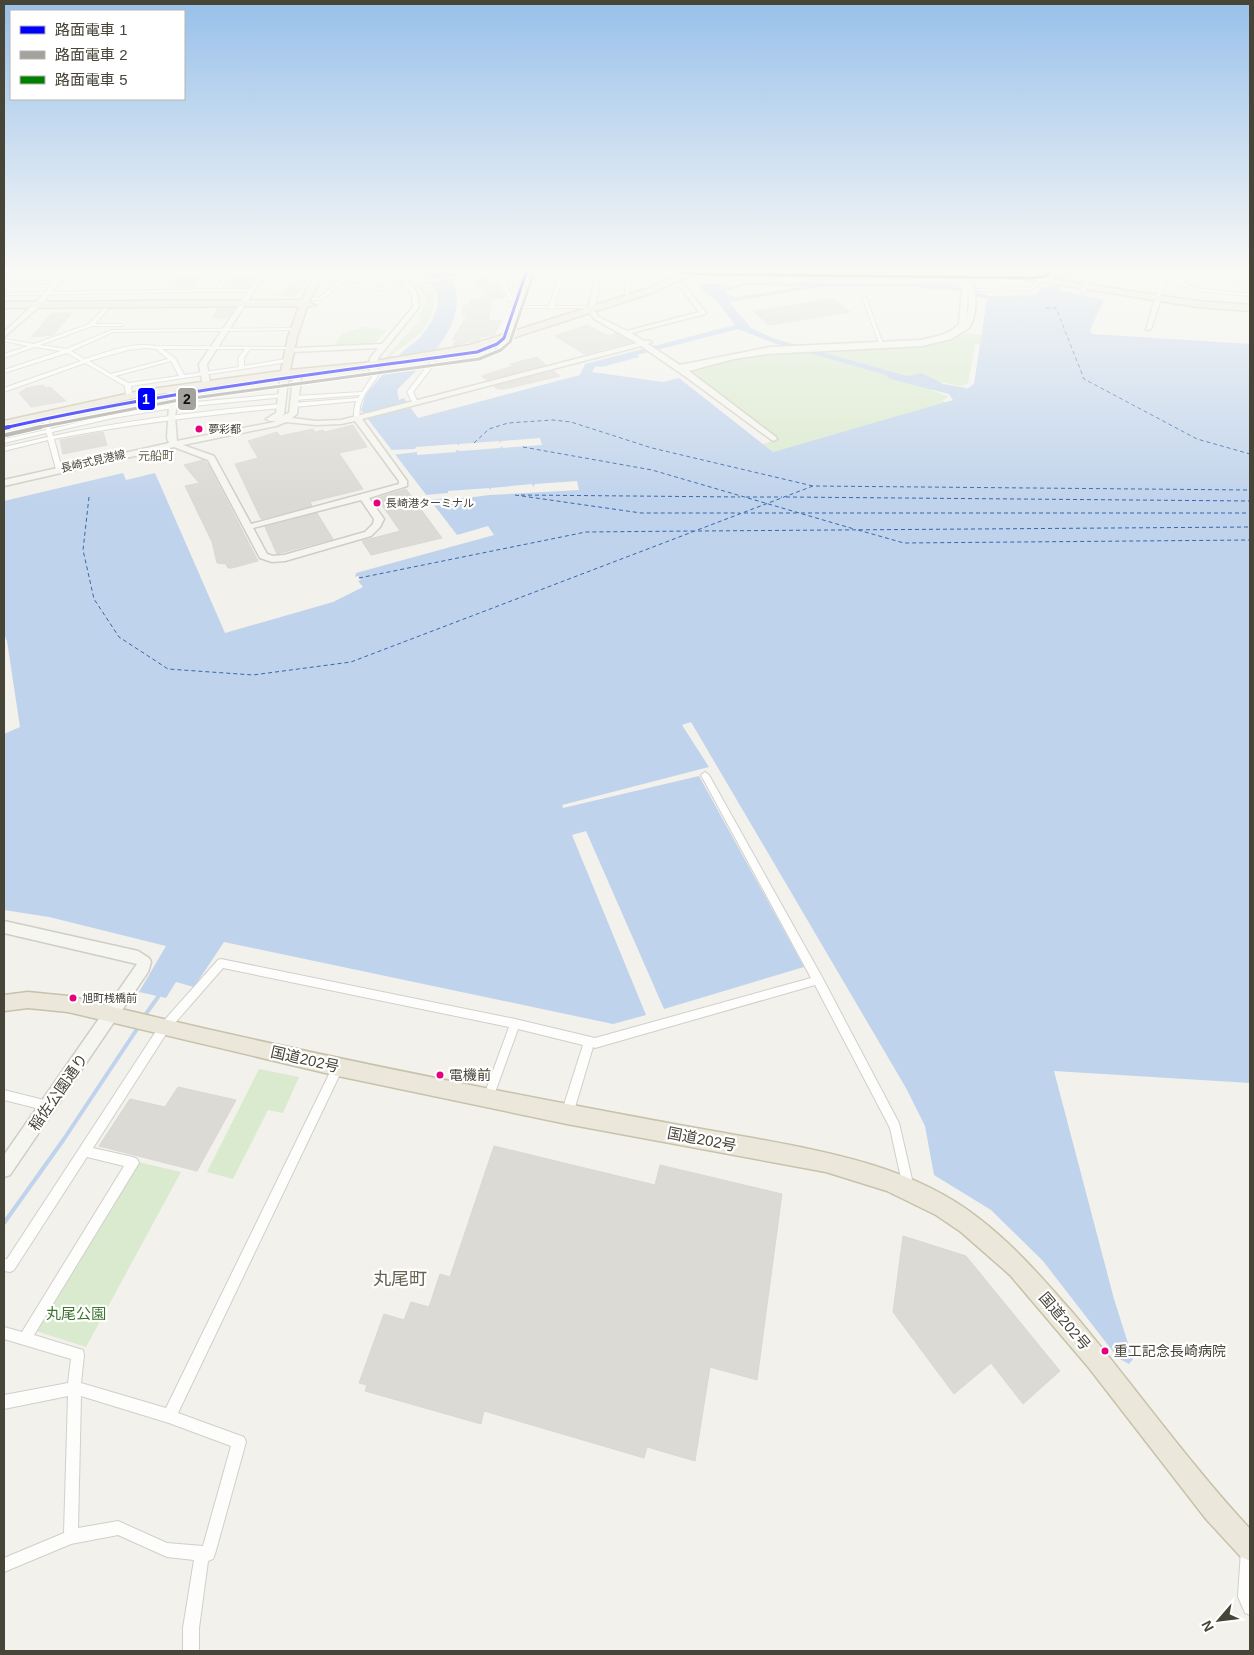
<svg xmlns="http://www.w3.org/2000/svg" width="1254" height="1655" viewBox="0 0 1254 1655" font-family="Arial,'Noto Sans JP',sans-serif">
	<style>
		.green { fill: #daeace }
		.water { fill: #c0d3ec; fill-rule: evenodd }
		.pier { fill: #f2f1ec }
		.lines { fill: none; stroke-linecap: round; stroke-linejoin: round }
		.stream { stroke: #c0d3ec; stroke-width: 4 }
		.ferry { stroke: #3867ac; stroke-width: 1; stroke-dasharray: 4 3; stroke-linecap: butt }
		.building { fill: #dbdad5; stroke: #dad8d2 }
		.street-casing { stroke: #d0cfca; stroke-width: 2 }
		.secondary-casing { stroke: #d0cec3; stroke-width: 3 }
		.highway-casing { stroke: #c8c2a9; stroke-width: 3 }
		.street { fill: #fdfdfc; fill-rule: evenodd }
		.secondary { fill: #f6f6f0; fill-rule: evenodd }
		.highway { fill: #ebe8db; fill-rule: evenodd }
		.tram-1-far1-casing { stroke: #fff; stroke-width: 5 }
		.tram-1-casing { stroke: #fff; stroke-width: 6 }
		.tram-2-far1-casing { stroke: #fff; stroke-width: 5 }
		.tram-2-casing { stroke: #fff; stroke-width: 6 }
		.tram-3-casing { stroke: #fff; stroke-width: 5 }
		.tram-1-far1 { stroke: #00f; stroke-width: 3 }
		.tram-1 { stroke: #00f; stroke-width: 4 }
		.tram-2-far1 { stroke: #a3a29c; stroke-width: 3 }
		.tram-2 { stroke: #a3a29c; stroke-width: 4 }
		.tram-3 { stroke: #008000; stroke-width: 3 }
		.bus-dot { fill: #e5007d; stroke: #fff; stroke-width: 2 }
		.labels { text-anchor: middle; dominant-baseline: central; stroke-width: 4.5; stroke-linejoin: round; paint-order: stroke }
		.bus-label { font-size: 11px; fill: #474438; stroke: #fff; text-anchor: start }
		.far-street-label { font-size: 11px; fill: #474438; stroke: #fff }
		.far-quarter-label { font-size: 12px; fill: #696350; stroke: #fff }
		.near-bus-label { font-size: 14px; fill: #474438; stroke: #fff; text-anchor: start }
		.near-street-label { font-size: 15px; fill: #474438; stroke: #fff }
		.near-park-label { font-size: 15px; fill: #3d752f; stroke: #fff }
		.near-quarter-label { font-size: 18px; fill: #696350; stroke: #fff }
		.line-badge { stroke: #fff; stroke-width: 2 }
		.badge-label { font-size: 14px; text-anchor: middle; font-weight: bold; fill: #fff }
		.pale-badge-label { font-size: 14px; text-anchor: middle; font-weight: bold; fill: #111 }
	</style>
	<rect width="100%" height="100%" fill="#f2f1ec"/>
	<g class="green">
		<path d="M422,284L434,292C435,329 417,335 391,356L399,357L435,351L444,342L437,351L456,349L398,358L386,357L420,320L419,317L426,301L419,285Z"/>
		<path d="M363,327L387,330L374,344L336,346C337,332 351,331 363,327Z"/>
		<path d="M962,333L983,335L982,345L975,344L968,384L960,386L941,382L931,390L947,396L948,398L942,400L946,403L773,452L763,444L776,440L688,374L692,369L766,353L929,345L944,342Z"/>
		<path d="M259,1069L299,1077L283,1113L268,1110L233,1179L207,1172Z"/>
		<path d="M138,1162L181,1172L86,1347L36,1331Z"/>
	</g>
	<path class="water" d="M420,270H480L452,276C472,325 426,360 397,390L399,400L404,398L418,418L580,375L585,364L735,325L717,301L701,289L700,284H720L724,289L743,283L950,284L990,296L1036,295L1042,287L1049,288L1058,270H1077L1072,279L1064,278L1058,290L1104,300L1090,330L1092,334L1250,344V1083L1054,1071L1114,1299L1133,1359L1129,1364L1118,1358L1043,1261L991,1210L934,1175L925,1126L906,1088L691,722L682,725L709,767L562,805L563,808L699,776L804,967L664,1009L586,831L572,835L646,1015L613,1024L224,942L194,987L176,982L166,998L139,992L166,946L49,917L4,910V734L20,727L7,641L4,634V501L123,473L126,480L155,473L225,633L333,602L363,587L358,581L361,580L358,576L355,577L356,573L494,535L488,526L457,535L361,410L366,394L402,352L420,338L432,321L438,305L437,291ZM745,285L803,286L804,287L736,297L725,294L727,291ZM819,287H917L942,290L944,288L987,299L974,384L965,390L967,388L943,384L922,373L907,376L772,338L751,328L729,302ZM738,329L777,344L886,375L890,379L949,394L953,400L773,452L679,378L663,382L592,372L596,366L602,367L639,357L637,355Z"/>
	<g class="pier">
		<path d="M435,351L422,367L383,373L399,357Z"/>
		<path d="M540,438L542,445L503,448L502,446L500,448L461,451L456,450V452L417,455V452L392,455L391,454V450L415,449L416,447L457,444L459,446V444L499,441V443L502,441Z"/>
		<path d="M577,481L579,490L490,495L449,500L448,498L427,500L425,495L448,493V491L489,488L491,490V488L532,484L533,487L535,484Z"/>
	</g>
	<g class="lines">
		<g class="stream">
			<path d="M143,1018L158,997"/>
			<path d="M4,1223L64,1139L139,1026"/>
		</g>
		<g class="ferry">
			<path d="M1046,308H1056L1084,379L1197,439L1250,454"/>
			<path d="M474,443L489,429L508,423L553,420L571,422L652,448L813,486"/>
			<path d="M523,447L652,470L854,529"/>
			<path d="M515,495L641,513H740"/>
			<path d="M521,495L740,497"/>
			<path d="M89,497L83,550L94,599L119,637L168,669L253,675L351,662L813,486L1250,490"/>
			<path d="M746,497H782"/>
			<path d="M786,497L1250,501"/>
			<path d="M744,513H797"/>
			<path d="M801,513H1250"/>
			<path d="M858,530L904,543L1250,540"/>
			<path d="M698,531L1250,527"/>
			<path d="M359,578L586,532L694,531"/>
		</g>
	</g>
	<g class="building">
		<path d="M483,275L490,284L498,283L504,298L492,299L488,320L502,321L494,335L481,337L479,340L453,346L456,340H452L467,316H463V305H470V300L483,299L482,296H487L474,277Z"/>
		<path d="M256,276L249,287H225L231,277Z"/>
		<path d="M201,278L196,286L168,287L173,279Z"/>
		<path d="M298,284L301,291L291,297L277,294Z"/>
		<path d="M833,299L850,312L769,325L753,311Z"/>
		<path d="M218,308H234L228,318H212Z"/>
		<path d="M52,313H72L53,335L31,337Z"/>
		<path d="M587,325L608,336L616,333L632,342L584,354L555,336Z"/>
		<path d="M537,357L546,365L487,380L481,376L513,366L510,364Z"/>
		<path d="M554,371L560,376L505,389H497L494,386Z"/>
		<path d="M43,385L46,388L50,387L66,401L31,407L19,393L26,388Z"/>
		<path d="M353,425L367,447L339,453L363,489L310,502L312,506L261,519L235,464L258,458L248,441L277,432L280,436L313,429L315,432L323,430L325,432Z"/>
		<path d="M103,432L107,445L63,454L60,440Z"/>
		<path d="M203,460L208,464L258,561L232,568H228L226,564L217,563L212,542L185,486L199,483L184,465Z"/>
		<path d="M406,489L442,538L371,555L362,541L400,531L377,498Z"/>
		<path d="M317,513L333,539L277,554L265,527Z"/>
		<path d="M178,1087L236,1100L197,1171L99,1146L130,1099L165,1107Z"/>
		<path d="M494,1146L655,1185L660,1165L782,1194L757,1380L710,1367L695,1461L647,1447L644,1458L484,1411L481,1424L365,1391L367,1385L359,1383L384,1314L404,1320L411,1302L429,1307L440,1274L450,1277Z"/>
		<path d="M903,1236L966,1256L1060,1371L1023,1404L991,1363L954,1394L893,1312Z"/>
	</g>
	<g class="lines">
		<defs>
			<g id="street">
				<path d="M343,270C359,269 376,273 392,273C398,273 403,270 408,272L393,275L358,272L345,282L380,288L489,270L673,271L675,272L673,273H631L629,294L633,297L631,298L625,294L627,273H564L554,306H583L593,309V310L591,311L582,308H515V306H549L560,273L496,272L505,281L513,299H521V301H509L501,282L491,272L380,290L342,284L321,300H312V298H318L337,284L321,281V279L340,281L353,272Z"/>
				<path d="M1209,270H1214L1229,280L1250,285V287L1226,282L1212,272L1182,282L1200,289L1250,294V296L1199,291L1166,280L1159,302L1157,303L1155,302L1161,279L1141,275L1143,274L1178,280Z"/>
				<rect x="1246" y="270" width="4" height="1"/>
				<path d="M266,271L314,285L312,286L266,273L229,275L221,289H255L253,291L4,295V293L217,289L225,275L56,280L54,279L56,278Z"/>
				<path d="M4,272L60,273L62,274L60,275L4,274Z"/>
				<path d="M56,281L54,283L4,284V282Z"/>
				<path d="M1035,282L1039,283L1032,290L972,291L970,290L972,289L1031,288Z"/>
				<path d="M862,296L866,297L884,347L880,346Z"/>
				<path d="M104,308L108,309L95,324H121L123,325V326H92L40,345L66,349L112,330L296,328L298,329L296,330L113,332L71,351L85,359C107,352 132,342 155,346L288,347L290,348L288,349H250L244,358V366L286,359L289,361L288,362L131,386L132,396L129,398L126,396L125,386L85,363L4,392V388L81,361L67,353L4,373V370L61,351L34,347L4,358V354L28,346L4,341V339L34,344L89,324ZM146,348L156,349L168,359L111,374L89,361L128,350ZM162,349H245L238,358L239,367L184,375L175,358ZM171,361L179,376L129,383L115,376Z"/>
				<path d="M431,361L436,362L413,392L418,403L413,404L407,392Z"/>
				<path d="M378,369L381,371C375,382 365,391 361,403C359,408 360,414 359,419L354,418V411L356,401L294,407L291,405L294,403L358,398L360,395L295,400L292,398L295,396L362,392L376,370Z"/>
				<path d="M282,394L284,395V397L173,408L113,418L52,432L53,436C128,420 204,411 281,404L284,406L281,408C205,415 129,424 54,439L62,469L59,471L56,469L48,440L4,451V447L48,437L46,433L4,443V439L46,430L43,421L46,419L49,421L51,429L113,414L173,404Z"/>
				<path d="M705,772L709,775L822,977L899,1123L914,1188L912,1192L908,1194L904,1192L890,1128L815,985L595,1048L593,1047L573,1114L571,1118L567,1119L563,1118L561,1114L583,1045L518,1029L493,1098L492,1102L488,1103L484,1102L483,1098L509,1027L223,968L168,1031L93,1148L133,1157L137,1159L139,1163L34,1335L83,1350L84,1355L81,1383L166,1408L334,1064L338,1062L342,1064L343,1067L342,1070L178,1413L244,1437L246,1442L215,1554L213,1559L208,1561L199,1628V1651H183V1628L194,1560L167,1557L118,1535L71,1544L4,1572V1558L64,1533L68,1396L4,1409V1395L68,1383L71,1359L4,1339V1327L22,1332L124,1166L87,1157L14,1270L10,1272L4,1271V1259H7L160,1025L218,960L221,959L515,1019L595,1038L811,978L701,775ZM81,1396L169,1423L231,1446L203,1546L167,1543L118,1521L78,1528Z"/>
				<path d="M4,1090L52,1102L53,1106L52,1110L48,1111L4,1100Z"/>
				<path d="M1248,1543L1250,1544V1615L1245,1613L1238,1597L1241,1550L1243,1545Z"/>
			</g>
			<g id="secondary">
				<path d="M63,270H69L40,306L4,337V332L40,298Z"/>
				<path d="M265,270H272L264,276L207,364L210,384L203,386L199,364L260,274Z"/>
				<path d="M394,270H400L418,295L419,307L378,358L377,373L370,371V358L378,348L293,352V348H296L382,344L413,307L412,295Z"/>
				<path d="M525,270H531L510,338L503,349H497L496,347L504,338Z"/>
				<path d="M596,270H602L594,310L599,317L627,331L699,312L682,289L675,285L678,283L686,287L706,313L705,314L631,333L644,341H650L652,342L648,344L680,365L770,347L920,340C934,337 949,335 959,324L962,288L959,282L965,278L972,282C977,297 977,314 969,328L951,339L922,346L767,354L734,359L689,371L776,437L777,439L773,441L686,377L641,346L362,419L407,481V486L369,498L384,519L380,527L371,536L285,561L272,562L260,558L208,460L174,447L4,486V480L169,443L167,438L169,406L166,390L170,388L174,390L177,406L175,416L177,441L274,422L276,421H270L266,419L276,413L280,381L284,379L288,381L284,414L281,416L289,413L293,379L297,377L301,379L297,414L292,418L316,421L341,420L637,343L594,319L588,310ZM968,291L969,304L966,322ZM355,421L399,481V484L251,524L214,456L183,445L276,426L286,422L316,425L341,424ZM361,500L374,519L373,524L365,532L284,555L273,556L267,554L253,528Z"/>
				<path d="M661,270H674L716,278L713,280Z"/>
				<path d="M1044,270H1050L1039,284H1035Z"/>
				<path d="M1085,270H1091L1086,291L1083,293L1080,291Z"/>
				<path d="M1120,270H1130L1146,275L1143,277Z"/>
				<path d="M1157,300L1160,302L1151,329L1146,330L1154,302Z"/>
				<path d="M4,921L138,951L149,958L151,962L148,972L10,1175L4,1177V1155L137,964L4,933Z"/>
			</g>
			<g id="highway">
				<path d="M317,270H325L309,302L315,305L307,307L297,337L290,370L363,363L470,345L646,289L681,273L696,270L1018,274L1197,301L1250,305V311L1197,307L1018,278L701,273L687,277L652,293L472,351L363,369L290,375L289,381L284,384L279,381L280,377L144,396L4,427V421L144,390L281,371L288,337L299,306L4,308V302L301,300Z"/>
				<path d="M28,992L68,996C233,1037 400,1072 567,1104C625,1115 683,1126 741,1136C822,1151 910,1165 977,1217C1014,1245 1043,1279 1073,1313C1133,1384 1187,1461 1250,1529V1561L1241,1557L1206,1519L1089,1368L1010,1275L961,1232L936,1215L887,1191L826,1172L567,1124L338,1076L68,1012L28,1008L4,1011V995Z"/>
			</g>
		</defs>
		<use href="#street" class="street-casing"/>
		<use href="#secondary" class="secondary-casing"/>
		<use href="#highway" class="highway-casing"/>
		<use href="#street" class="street"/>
		<use href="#secondary" class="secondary"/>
		<use href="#highway" class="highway"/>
		<defs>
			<path id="tram-1-far1" d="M4,428C160,392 319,374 477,352L497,344L504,338L527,270"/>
			<path id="tram-1" d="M4,428L9,427"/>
			<path id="tram-2-far1" d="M35,428L179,400L479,359L501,350L510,342L534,272"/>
			<path id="tram-2" d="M6,435L41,427"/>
			<path id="tram-3" d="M669,270L702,274L1030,278L1046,276L1052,270"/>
		</defs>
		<use href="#tram-1-far1" class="tram-1-far1-casing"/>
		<use href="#tram-1" class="tram-1-casing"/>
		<use href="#tram-2-far1" class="tram-2-far1-casing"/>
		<use href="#tram-2" class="tram-2-casing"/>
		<use href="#tram-3" class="tram-3-casing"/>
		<use href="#tram-1-far1" class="tram-1-far1"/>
		<use href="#tram-1" class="tram-1"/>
		<use href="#tram-2-far1" class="tram-2-far1"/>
		<use href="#tram-2" class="tram-2"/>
		<use href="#tram-3" class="tram-3"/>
	</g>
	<linearGradient id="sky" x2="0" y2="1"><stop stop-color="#98c0ea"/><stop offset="0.54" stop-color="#f9f9f6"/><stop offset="1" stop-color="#f9f9f6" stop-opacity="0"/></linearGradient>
	<rect width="1254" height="501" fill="url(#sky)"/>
	<g class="bus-dot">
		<circle cx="199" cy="429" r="4.5"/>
		<circle cx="377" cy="503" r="4.5"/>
		<circle cx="73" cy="998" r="4.5"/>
		<circle cx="440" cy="1075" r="4.5"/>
		<circle cx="1105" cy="1351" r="4.5"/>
	</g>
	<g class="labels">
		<g class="bus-label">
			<text x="208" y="429">夢彩都</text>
			<text x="386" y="503">長崎港ターミナル</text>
			<text x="82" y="998">旭町桟橋前</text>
		</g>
		<g class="far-street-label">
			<text transform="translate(93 461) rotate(-13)">長崎式見港線</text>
		</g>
		<g class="far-quarter-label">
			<text x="156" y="456">元船町</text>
		</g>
		<g class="near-bus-label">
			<text x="449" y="1075">電機前</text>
			<text x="1114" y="1351">重工記念長崎病院</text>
		</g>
		<g class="near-street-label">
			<text transform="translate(305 1059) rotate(13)">国道202号</text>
			<text transform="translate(58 1092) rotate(-55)">稲佐公園通り</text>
			<text transform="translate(702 1139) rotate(11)">国道202号</text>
			<text transform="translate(1065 1321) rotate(50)">国道202号</text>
		</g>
		<g class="near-park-label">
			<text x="76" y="1313">丸尾公園</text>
		</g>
		<g class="near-quarter-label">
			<text x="400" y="1279">丸尾町</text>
		</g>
	</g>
	<g class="line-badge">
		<rect x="137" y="387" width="19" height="24" rx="5" fill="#00f"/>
		<rect x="177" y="387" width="20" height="24" rx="5" fill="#a3a29c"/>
	</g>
	<g class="badge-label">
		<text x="146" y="404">1</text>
	</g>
	<g class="pale-badge-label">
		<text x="187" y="404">2</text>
	</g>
	<rect width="1254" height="1655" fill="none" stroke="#474438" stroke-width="10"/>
	<rect x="10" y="10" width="175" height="90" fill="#ffffff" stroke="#b5b4af"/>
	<rect x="20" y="26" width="25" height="8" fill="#0000ff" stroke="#b5b4af"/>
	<text x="55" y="35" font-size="15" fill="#474438">路面電車 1</text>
	<rect x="20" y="51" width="25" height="8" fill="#a3a29c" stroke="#b5b4af"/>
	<text x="55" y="60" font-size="15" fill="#474438">路面電車 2</text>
	<rect x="20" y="76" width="25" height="8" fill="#008000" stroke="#b5b4af"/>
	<text x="55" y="85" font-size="15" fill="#474438">路面電車 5</text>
	<g transform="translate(1219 1620) rotate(242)" stroke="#ffffff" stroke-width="4" paint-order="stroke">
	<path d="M0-4L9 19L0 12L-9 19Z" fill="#474438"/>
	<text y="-8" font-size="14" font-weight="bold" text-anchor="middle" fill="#474438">N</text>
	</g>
</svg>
